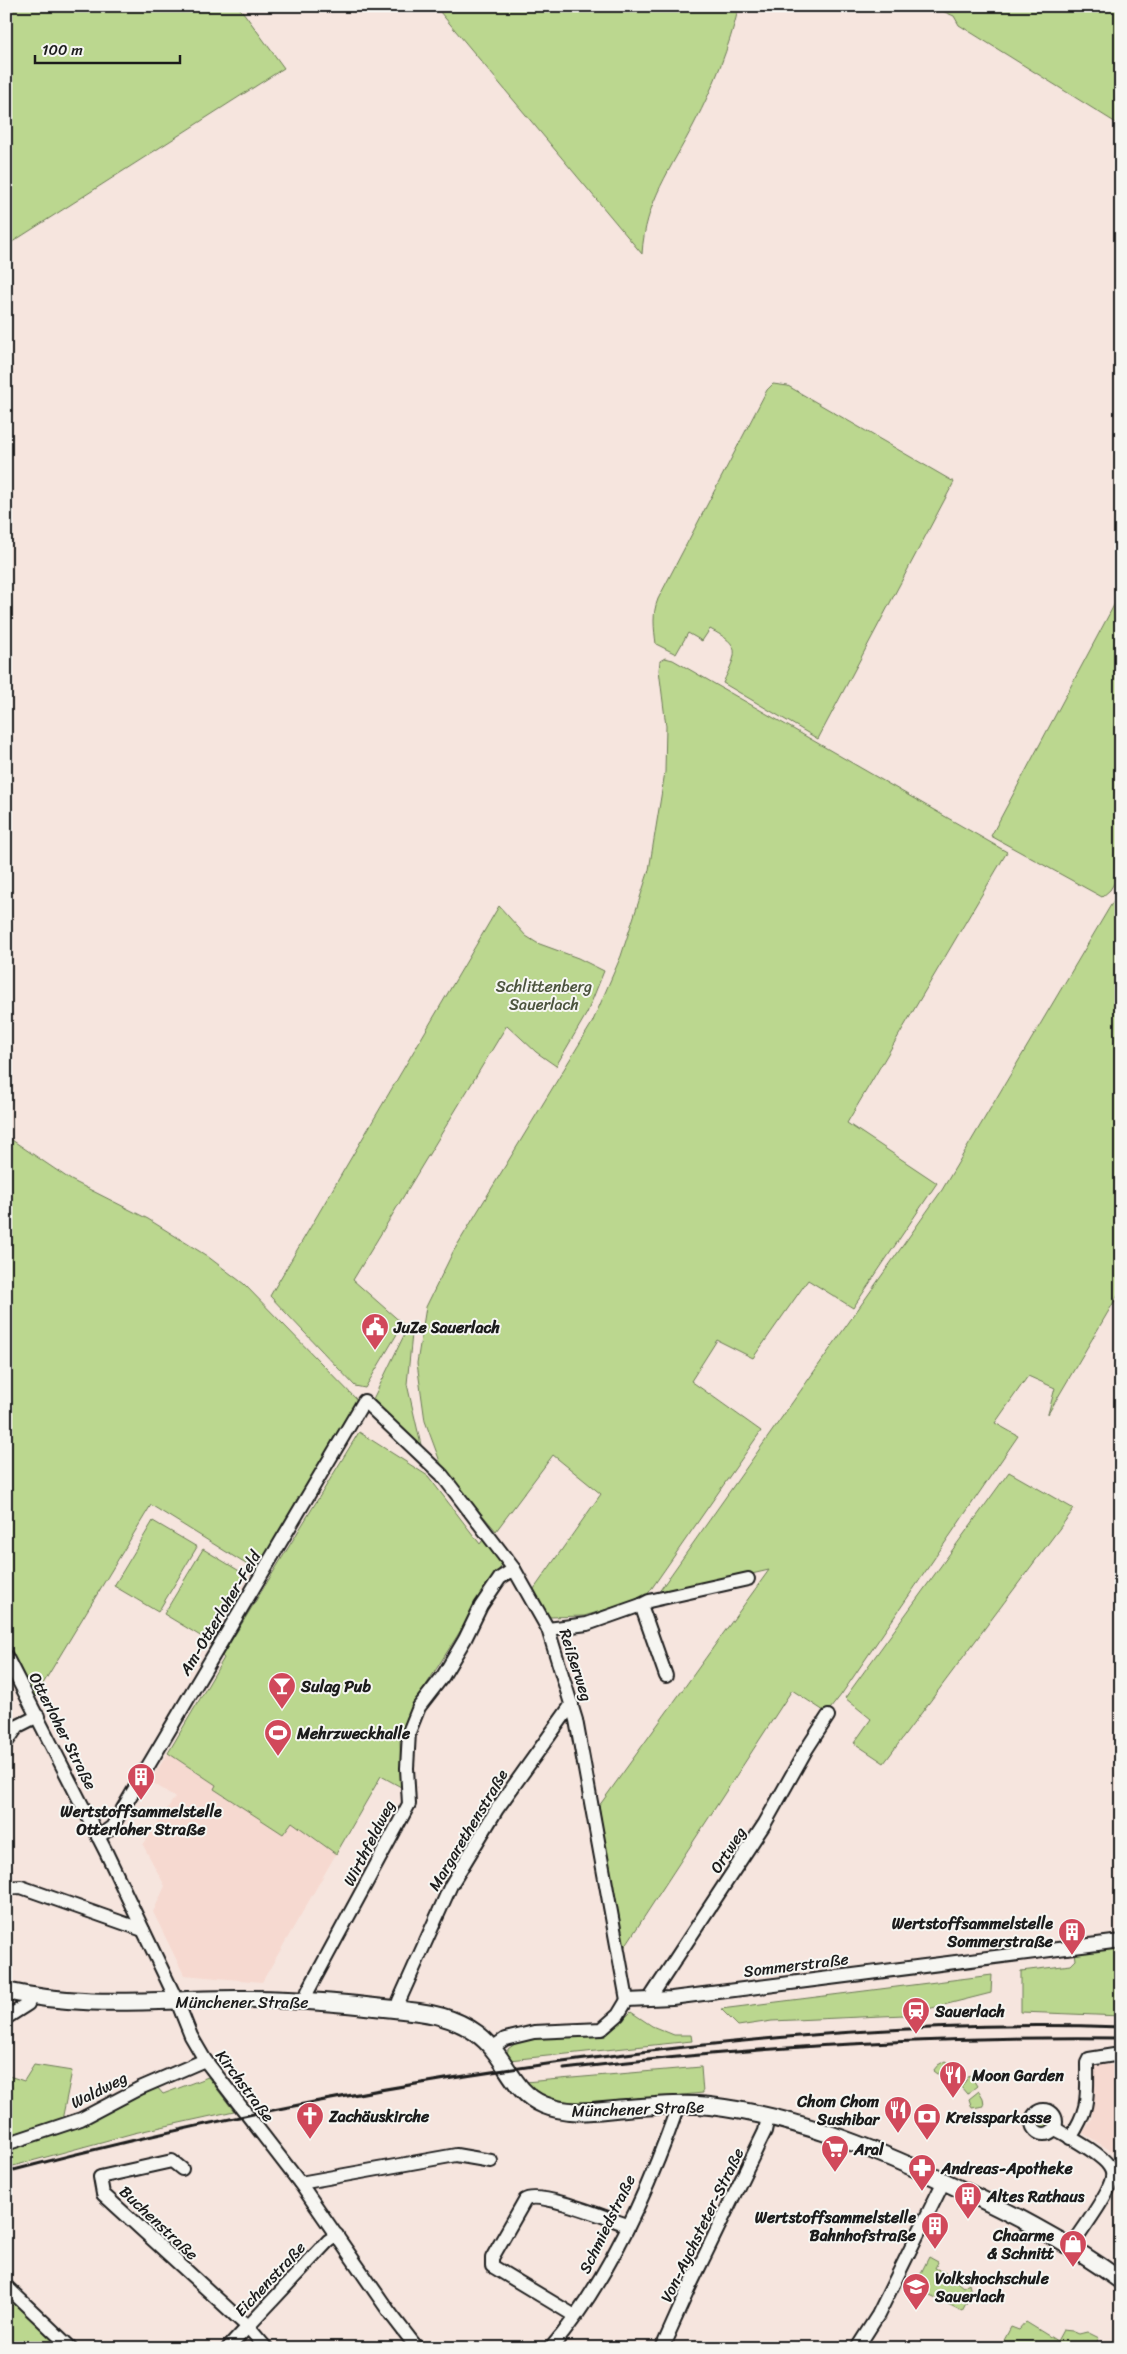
<svg xmlns="http://www.w3.org/2000/svg" width="1127" height="2354" viewBox="0 0 1127 2354" font-family="Sriracha,sans-serif">
	<style>
		.built { fill: #f6d9d0 }
		.green { fill: #bbd78f; stroke: #6c7a56 }
		.lines { fill: none; stroke-linecap: round; stroke-linejoin: round }
		.minor-casing { stroke: #1c1c1c; stroke-width: 16 }
		.major-casing { stroke: #1c1c1c; stroke-width: 20 }
		.minor { stroke: #f6f6f2; stroke-width: 12 }
		.major { stroke: #f6f6f2; stroke-width: 16 }
		.rail { stroke: #1c1c1c; stroke-width: 3 }
		.labels { text-anchor: middle; dominant-baseline: central; stroke-width: 4; stroke-linejoin: round; paint-order: stroke }
		.park-label { font-size: 16px; fill: #4c543e; stroke: #f6f6f2 }
		.poi-label { font-size: 16px; font-weight: bold; fill: #1c1c1c; stroke: #f6f6f2; text-anchor: start }
		.street-label { font-size: 16px; fill: #1c1c1c; stroke: #f6f6f2 }
	</style>
	<rect width="100%" height="100%" fill="#f6e5de"/>
	<filter id="ink" filterUnits="userSpaceOnUse"><feTurbulence type="fractalNoise" baseFrequency=".02" numOctaves="2"/><feDisplacementMap in="SourceGraphic" scale="10" xChannelSelector="R" yChannelSelector="G"/><feConvolveMatrix kernelMatrix="1 2 1 2 8 2 1 2 1" color-interpolation-filters="sRGB"/></filter>
	<g filter="url(#ink)">
		<g class="built">
			<path d="M168,1753L216,1785L214,1789L283,1834L292,1822L336,1854L262,1982L184,1975L153,1912L165,1886L143,1845L175,1797L150,1781Z"/>
			<path d="M1091,2065H1121V2157L1083,2133L1092,2119Z"/>
		</g>
		<g class="green">
			<path d="M6,6H237L243,12L284,68L6,246Z"/>
			<path d="M435,6H739C729,48 714,86 694,124C671,169 645,202 642,254Z"/>
			<path d="M931,6H1121V126L959,25L954,16Z"/>
			<path d="M773,384L788,386L954,482L818,739L723,683C737,652 743,646 710,629L702,641L688,633L676,654L656,644C654,628 652,614 658,599L767,390Z"/>
			<path d="M1121,592V872L1110,890L1102,897L991,836Z"/>
			<path d="M665,658L673,660L1007,852L847,1123L937,1183L853,1308L808,1280L753,1358L717,1340L691,1381L761,1431L645,1598L584,1616L550,1617L540,1604L534,1589L601,1494L553,1455L496,1531L442,1467L425,1421L417,1363L426,1307L453,1252L592,1023L621,956L649,870L665,772L666,726L659,670L660,661Z"/>
			<path d="M1121,888V1290L1048,1414L1055,1388L1028,1376L995,1423L1018,1436L841,1695L827,1713L792,1690L622,1951L599,1806L769,1570L656,1596L942,1190Z"/>
			<path d="M499,906L526,936L537,943L578,958L604,971L587,1013L556,1066L536,1052L507,1025L353,1280L403,1324L365,1388L355,1386L270,1296Z"/>
			<path d="M6,1136L71,1180L148,1219L207,1256L244,1284L359,1402L257,1571L151,1505L35,1697L6,1644Z"/>
			<path d="M410,1323L413,1324L407,1384L421,1445L420,1450L373,1399Z"/>
			<path d="M359,1432L428,1476L480,1544L485,1537L502,1565L418,1698L400,1741L401,1787L381,1776L336,1854L292,1822L283,1834L214,1789L216,1785L168,1753L224,1658L222,1656Z"/>
			<path d="M1009,1472L1074,1509L884,1763L854,1743L871,1719L845,1698Z"/>
			<path d="M153,1521L197,1547L158,1612L114,1586Z"/>
			<path d="M203,1549L246,1575L207,1640L164,1614Z"/>
			<path d="M1121,1944V2016L1021,2012V1971L1071,1965L1076,1960L1075,1951Z"/>
			<path d="M992,1975L991,1993L904,2015L772,2021L738,2026L721,2009Z"/>
			<path d="M631,2012L652,2026L674,2035H691L692,2041L509,2060L507,2056L508,2049L520,2040L610,2032Z"/>
			<path d="M945,2061L950,2064L947,2072L937,2074L933,2071L938,2065Z"/>
			<path d="M34,2065L72,2071L62,2120L6,2140V2075L24,2081Z"/>
			<path d="M701,2067L703,2093L582,2105C556,2105 544,2099 525,2082Z"/>
			<path d="M970,2075L977,2086L967,2094L961,2087Z"/>
			<path d="M208,2077L234,2111L134,2133L6,2168V2147L119,2107L157,2087L163,2094Z"/>
			<path d="M979,2091L983,2098L984,2106L972,2108L969,2099Z"/>
			<circle cx="1044" cy="2123" r="6"/>
			<path d="M929,2257L938,2262L935,2268L946,2273L963,2287L969,2283L971,2294L962,2311L914,2287Z"/>
			<path d="M6,2292L64,2348H6Z"/>
			<path d="M1026,2322L1057,2341L1063,2330L1072,2331L1079,2334L1087,2332L1099,2338L1093,2348H1000L1011,2327L1019,2330Z"/>
		</g>
		<g class="lines">
			<defs>
				<g id="minor">
					<path d="M641,1605L666,1676"/>
					<path d="M548,1629L587,1624L641,1605L649,1601L748,1579"/>
					<path d="M6,1656L106,1852L177,2001L191,2036L205,2060L300,2183L390,2313L417,2348"/>
					<path d="M6,1743L18,1726L38,1716"/>
					<path d="M98,1837L112,1827L364,1401L442,1475L514,1569L548,1629L576,1720L627,2000"/>
					<path d="M6,1888L21,1887L143,1930"/>
					<path d="M650,1998L765,1823L806,1750L828,1716"/>
					<path d="M627,2000L672,1998L1121,1941"/>
					<path d="M307,2001L308,1991L409,1804L407,1768L409,1732L419,1707L443,1676L465,1639L481,1606L500,1578L514,1569"/>
					<path d="M397,2010L399,2001L451,1885L497,1809L572,1704"/>
					<path d="M6,2018L28,2004L31,1995"/>
					<path d="M492,2048L505,2039L534,2032L602,2029L618,2015L627,2000"/>
					<circle cx="1044" cy="2122" r="12"/>
					<path d="M1054,2128C1069,2137 1099,2152 1109,2166C1111,2169 1113,2173 1112,2177C1111,2192 1080,2233 1071,2247"/>
					<path d="M1070,2138C1090,2108 1087,2097 1087,2063L1089,2059L1114,2055L1121,2058"/>
					<path d="M6,2144L81,2119L140,2088L205,2060"/>
					<path d="M182,2169L172,2161L100,2177L103,2194L248,2327L266,2348"/>
					<path d="M300,2183L456,2155L491,2161"/>
					<path d="M6,2286L71,2348"/>
					<path d="M575,2316L492,2266V2258L525,2200C539,2190 609,2219 627,2225"/>
					<path d="M228,2348L328,2241L337,2235"/>
					<path d="M551,2348C608,2281 649,2189 678,2106"/>
					<path d="M662,2348L688,2290L765,2131L768,2117"/>
					<path d="M857,2348L878,2315L944,2181"/>
				</g>
				<path id="major" d="M6,1991C84,2009 161,1999 239,1999C299,1998 360,2005 419,2012C449,2016 478,2028 496,2053C511,2073 519,2095 544,2105C571,2116 598,2110 626,2108C654,2106 683,2103 710,2106C793,2116 868,2146 943,2181C1005,2210 1066,2240 1121,2281"/>
			</defs>
			<use href="#minor" class="minor-casing"/>
			<use href="#major" class="major-casing"/>
			<use href="#minor" class="minor"/>
			<use href="#major" class="major"/>
			<g class="rail">
				<path d="M564,2069C749,2047 935,2036 1121,2038"/>
				<path d="M6,2172C202,2120 400,2082 601,2057C774,2035 946,2021 1121,2027"/>
			</g>
		</g>
	</g>
	<defs>
		<symbol id="civic-pin" viewBox="-11 -11 22 30"><path d="M0 17L-7.5 6A9.5 9.5 0 1 1 7.5 6Z" fill="#d1495b" stroke="#f6f6f2"/><path d="M-.6-6.5H3V-4.5H.6V-3L4-1V1h2V6H-6V1h2V-1L-.6-3ZM-1.2 2.5V6h2.4V2.5Z" fill="#fff"/></symbol>
		<symbol id="bar-pin" viewBox="-11 -11 22 30"><path d="M0 17L-7.5 6A9.5 9.5 0 1 1 7.5 6Z" fill="#d1495b" stroke="#f6f6f2"/><path d="M-6-5H6L.8 .8V4.5H3.5V6h-7V4.5H-.8V.8Z" fill="#fff"/></symbol>
		<symbol id="stadium-pin" viewBox="-11 -11 22 30"><path d="M0 17L-7.5 6A9.5 9.5 0 1 1 7.5 6Z" fill="#d1495b" stroke="#f6f6f2"/><path d="M0-5a6.5 5 0 1 0 0 10a6.5 5 0 1 0 0-10ZM-3.5-1.8h7v3.6h-7Z" fill="#fff"/></symbol>
		<symbol id="building-pin" viewBox="-11 -11 22 30"><path d="M0 17L-7.5 6A9.5 9.5 0 1 1 7.5 6Z" fill="#d1495b" stroke="#f6f6f2"/><path d="M-4-6H4V6H1V3H-1V6H-4ZM-2.5-4.3h1.7v1.8h-1.7ZM.8-4.3h1.7v1.8H.8ZM-2.5-1h1.7V.8h-1.7ZM.8-1h1.7V.8H.8Z" fill="#fff"/></symbol>
		<symbol id="station-pin" viewBox="-11 -11 22 30"><path d="M0 17L-7.5 6A9.5 9.5 0 1 1 7.5 6Z" fill="#d1495b" stroke="#f6f6f2"/><path d="M-3-6H3Q5-6 5-4V2Q5 4 3 4L4.5 6H3L1.5 4h-3L-3 6H-4.5L-3 4Q-5 4-5 2V-4Q-5-6-3-6ZM-3.5-4v3h7v-3ZM-3.5 1v1.5H-2V1ZM2 1v1.5H3.5V1Z" fill="#fff"/></symbol>
		<symbol id="restaurant-pin" viewBox="-11 -11 22 30"><path d="M0 17L-7.5 6A9.5 9.5 0 1 1 7.5 6Z" fill="#d1495b" stroke="#f6f6f2"/><path d="M-5-6h1v4h1v-4h1v4h1v-4h1v5L-1.5 .5V6h-2V.5L-5-1ZM5-6V6H3V1.5H1.5Q1.5-4 5-6Z" fill="#fff"/></symbol>
		<symbol id="church-pin" viewBox="-11 -11 22 30"><path d="M0 17L-7.5 6A9.5 9.5 0 1 1 7.5 6Z" fill="#d1495b" stroke="#f6f6f2"/><path d="M-1.2-6h2.4v3.5h3.3v2.4h-3.3V6h-2.4V-.1h-3.3v-2.4h3.3Z" fill="#fff"/></symbol>
		<symbol id="bank-pin" viewBox="-11 -11 22 30"><path d="M0 17L-7.5 6A9.5 9.5 0 1 1 7.5 6Z" fill="#d1495b" stroke="#f6f6f2"/><path d="M-6-4H6V4H-6ZM0-2.3a2.3 2.3 0 1 0 0 4.6a2.3 2.3 0 1 0 0-4.6Z" fill="#fff"/></symbol>
		<symbol id="supermarket-pin" viewBox="-11 -11 22 30"><path d="M0 17L-7.5 6A9.5 9.5 0 1 1 7.5 6Z" fill="#d1495b" stroke="#f6f6f2"/><path d="M-6-5.5h2.5l.6 2H6L4.5 2H-2.5L-4.4-4H-6ZM-1.5 3.2a1.3 1.3 0 1 0 .1 0ZM3 3.2a1.3 1.3 0 1 0 .1 0Z" fill="#fff"/></symbol>
		<symbol id="pharmacy-pin" viewBox="-11 -11 22 30"><path d="M0 17L-7.5 6A9.5 9.5 0 1 1 7.5 6Z" fill="#d1495b" stroke="#f6f6f2"/><path d="M-2-6h4v4h4v4h-4v4h-4v-4h-4v-4h4Z" fill="#fff"/></symbol>
		<symbol id="shop-pin" viewBox="-11 -11 22 30"><path d="M0 17L-7.5 6A9.5 9.5 0 1 1 7.5 6Z" fill="#d1495b" stroke="#f6f6f2"/><path d="M-5-2.5h2.3a2.7 3.5 0 0 1 5.4 0H5L5.5 6h-11ZM-1.5-2.5h3a1.5 2.3 0 0 0-3 0Z" fill="#fff"/></symbol>
		<symbol id="school-pin" viewBox="-11 -11 22 30"><path d="M0 17L-7.5 6A9.5 9.5 0 1 1 7.5 6Z" fill="#d1495b" stroke="#f6f6f2"/><path d="M0-5L7-2L0 1L-7-2ZM-4 1L0 2.5L4 1V4Q0 6-4 4Z" fill="#fff"/></symbol>
	</defs>
	<g fill-rule="evenodd">
		<use href="#civic-pin" x="359" y="1311" width="32" height="43"/>
		<use href="#bar-pin" x="266" y="1670" width="32" height="43"/>
		<use href="#stadium-pin" x="262" y="1717" width="32" height="43"/>
		<use href="#building-pin" x="125" y="1761" width="32" height="43"/>
		<use href="#building-pin" x="1056" y="1916" width="32" height="43"/>
		<use href="#station-pin" x="900" y="1995" width="32" height="43"/>
		<use href="#restaurant-pin" x="937" y="2059" width="32" height="43"/>
		<use href="#restaurant-pin" x="882" y="2094" width="32" height="43"/>
		<use href="#church-pin" x="294" y="2100" width="32" height="43"/>
		<use href="#bank-pin" x="911" y="2101" width="32" height="43"/>
		<use href="#supermarket-pin" x="819" y="2133" width="32" height="43"/>
		<use href="#pharmacy-pin" x="906" y="2152" width="32" height="43"/>
		<use href="#building-pin" x="952" y="2180" width="32" height="43"/>
		<use href="#building-pin" x="919" y="2210" width="32" height="43"/>
		<use href="#shop-pin" x="1057" y="2228" width="32" height="43"/>
		<use href="#school-pin" x="900" y="2271" width="32" height="43"/>
	</g>
	<g class="labels">
		<g class="park-label">
			<text x="544" y="986">Schlittenberg<tspan x="544" dy="18">Sauerlach</tspan></text>
		</g>
		<g class="poi-label">
			<text x="394" y="1327">JuZe Sauerlach</text>
			<text x="301" y="1686">Sulag Pub</text>
			<text x="297" y="1733">Mehrzweckhalle</text>
			<text x="141" y="1811" text-anchor="middle">Wertstoffsammelstelle<tspan x="141" dy="18">Otterloher Straße</tspan></text>
			<text x="1053" y="1923" text-anchor="end">Wertstoffsammelstelle<tspan x="1053" dy="18">Sommerstraße</tspan></text>
			<text x="935" y="2011">Sauerlach</text>
			<text x="972" y="2075">Moon Garden</text>
			<text x="879" y="2101" text-anchor="end">Chom Chom<tspan x="879" dy="18">Sushibar</tspan></text>
			<text x="329" y="2116">Zachäuskirche</text>
			<text x="946" y="2117">Kreissparkasse</text>
			<text x="854" y="2149">Aral</text>
			<text x="941" y="2168">Andreas-Apotheke</text>
			<text x="987" y="2196">Altes Rathaus</text>
			<text x="916" y="2217" text-anchor="end">Wertstoffsammelstelle<tspan x="916" dy="18">Bahnhofstraße</tspan></text>
			<text x="1054" y="2235" text-anchor="end">Chaarme<tspan x="1054" dy="18">&amp; Schnitt</tspan></text>
			<text x="935" y="2278">Volkshochschule<tspan x="935" dy="18">Sauerlach</tspan></text>
		</g>
		<g class="street-label">
			<text transform="translate(220 1613) rotate(-59)">Am-Otterloher-Feld</text>
			<text transform="translate(576 1665) rotate(72)">Reißerweg</text>
			<text transform="translate(63 1731) rotate(63)">Otterloher Straße</text>
			<text transform="translate(468 1830) rotate(-59)">Margarethenstraße</text>
			<text transform="translate(369 1843) rotate(-63)">Wirthfeldweg</text>
			<text transform="translate(728 1850) rotate(-57)">Ortweg</text>
			<text transform="translate(796 1965) rotate(-7)">Sommerstraße</text>
			<text x="242" y="2002">Münchener Straße</text>
			<text transform="translate(245 2086) rotate(53)">Kirchstraße</text>
			<text transform="translate(99 2090) rotate(-27)">Waldweg</text>
			<text transform="translate(638 2109) rotate(-2)">Münchener Straße</text>
			<text transform="translate(159 2223) rotate(43)">Buchenstraße</text>
			<text transform="translate(607 2224) rotate(-64)">Schmiedstraße</text>
			<text transform="translate(702 2225) rotate(-64)">Von-Aychsteter-Straße</text>
			<text transform="translate(270 2279) rotate(-47)">Eichenstraße</text>
		</g>
	</g>
	<rect width="1127" height="2354" fill="none" stroke="#f6f6f2" stroke-width="25"/>
	<rect x="12" y="12" width="1102" height="2329" fill="none" stroke="#1c1c1c" stroke-width="2" filter="url(#ink)"/>
	<path d="M35 55v8h145v-8" fill="none" stroke="#1c1c1c" stroke-width="2.5"/>
	<text x="42" y="55" font-size="15" fill="#1c1c1c" stroke="#f6f6f2" stroke-width="4" paint-order="stroke">100 m</text>
</svg>
